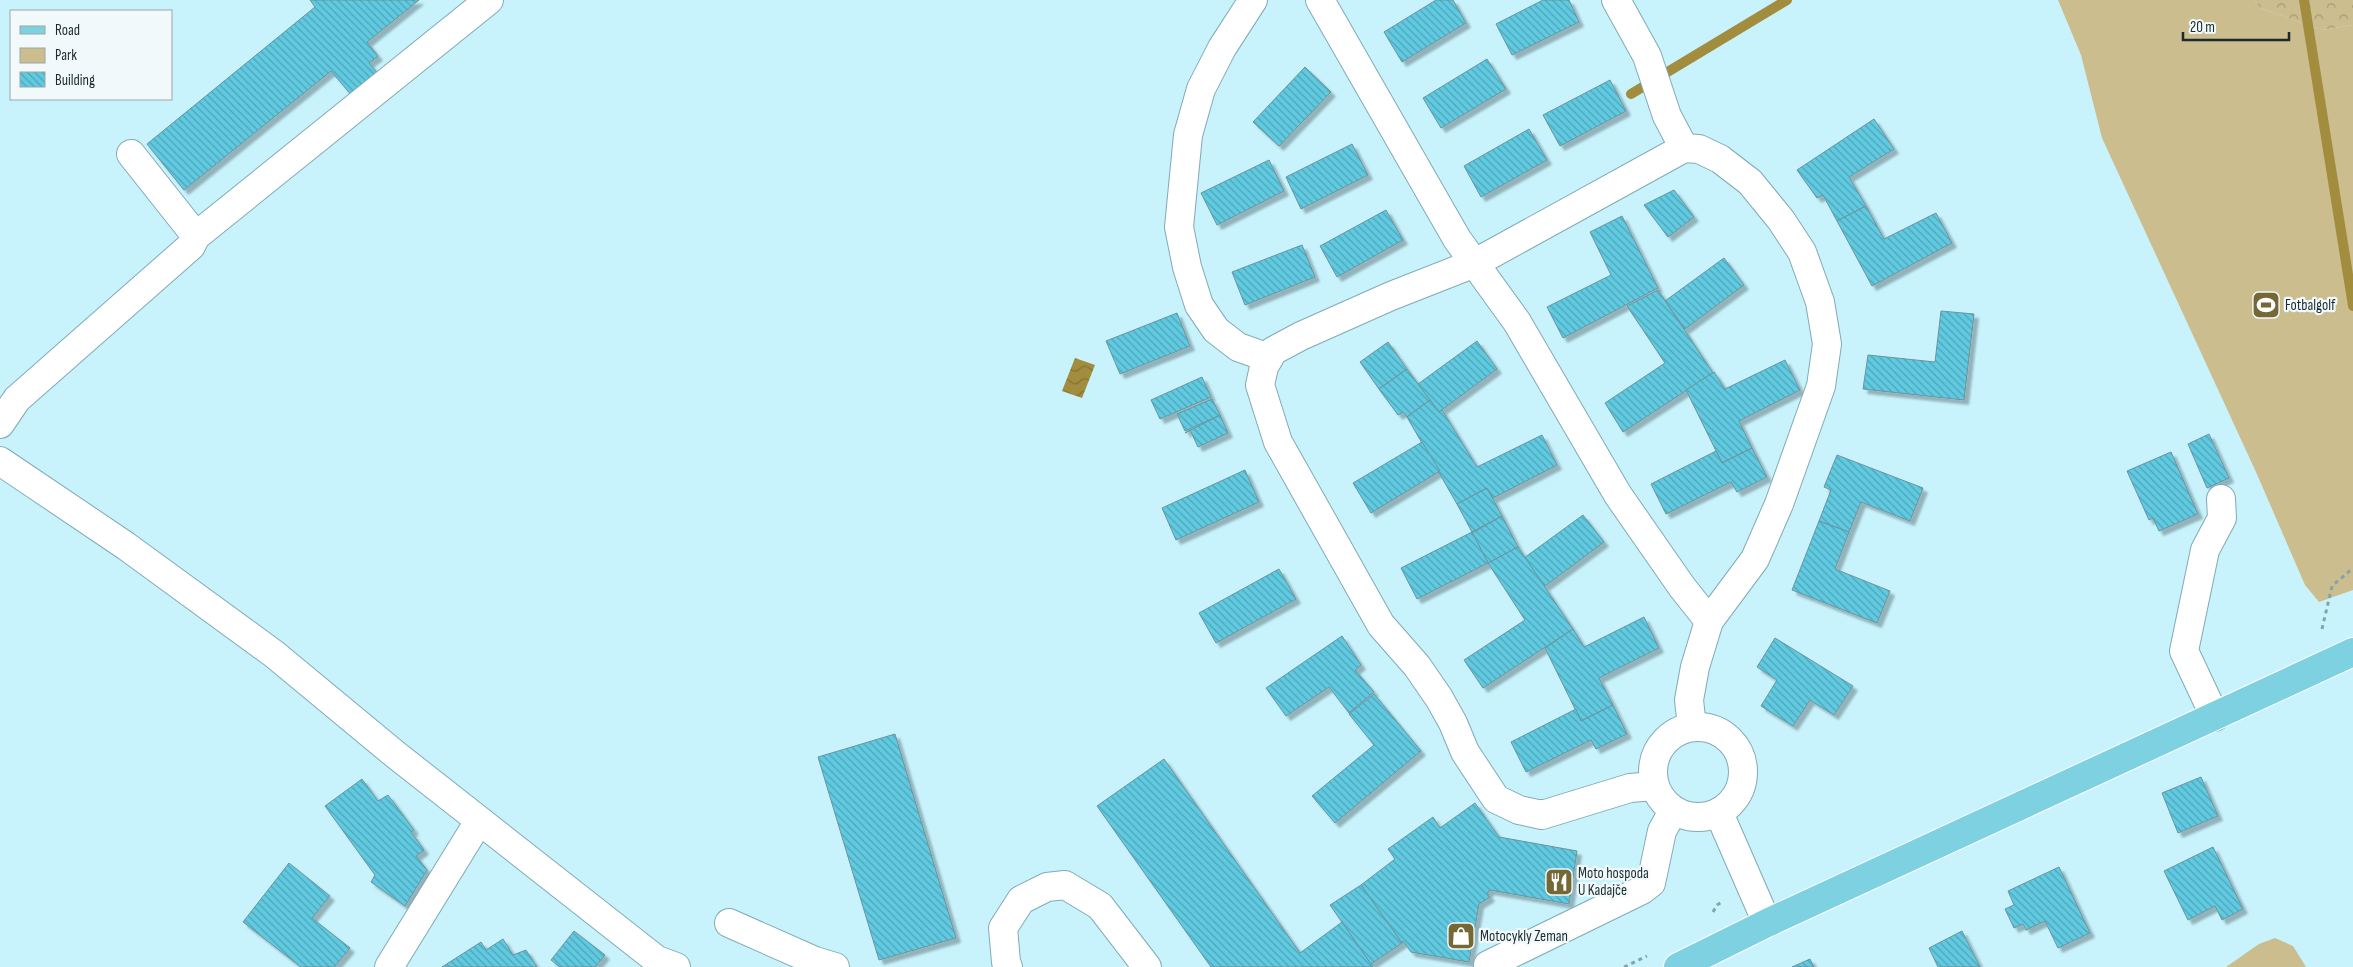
<svg xmlns="http://www.w3.org/2000/svg" width="2353" height="967" viewBox="0 0 2353 967" font-family="'Sofia Sans Condensed',sans-serif">
	<style>
		.green { fill: #cbbd8d }
		.forest { fill: url(#forest-crowns) }
		.water { fill: url(#water-waves) }
		.lines { fill: none; stroke-linecap: round; stroke-linejoin: round }
		.stream { stroke: #a28c3d; stroke-width: 10 }
		.building { fill: url(#building-back-hatch); stroke: #6b939d; filter: url(#shadow) }
		.minor-casing { stroke: #81aab4; stroke-width: 30 }
		.major-casing { stroke: #fff; stroke-width: 30 }
		.path { stroke: #84a4ac; stroke-width: 3; stroke-dasharray: 4 4; stroke-linecap: butt }
		.minor { stroke: #fff; stroke-width: 28 }
		.major { stroke: #7ed1e0; stroke-width: 28 }
		.labels { text-anchor: middle; dominant-baseline: central; stroke-width: 4.5; stroke-linejoin: round; paint-order: stroke }
		.poi-label { font-size: 15px; fill: #1b2b2f; stroke: #f1f9fb; text-anchor: start }
	</style>
	<defs>
		<pattern id="forest-crowns" width="20" height="18" patternUnits="userSpaceOnUse" patternTransform="scale(1.25)"><rect width="20" height="18" fill="#cbbd8d"/><path d="M2 6a3 3 0 1 1 6 0M12 15a3 3 0 1 1 6 0" fill="none" stroke="#a49a74"/></pattern>
		<pattern id="water-waves" width="16" height="10" patternUnits="userSpaceOnUse" patternTransform="scale(1.25)"><rect width="16" height="10" fill="#a28c3d"/><path d="M0 5q4-4 8 0t8 0" fill="none" stroke="#837334"/></pattern>
		<pattern id="building-back-hatch" width="6" height="6" patternUnits="userSpaceOnUse" patternTransform="scale(1.25)"><rect width="6" height="6" fill="#60cae1"/><path d="M-1 5l2 2M0 0l6 6M5-1l2 2" fill="none" stroke="#4ea4b7"/></pattern>
		<filter id="shadow"><feDropShadow dx="4.5" dy="4.5" stdDeviation="1" flood-color="#0004"/></filter>
	</defs>
	<rect width="100%" height="100%" fill="#c8f3fd"/>
	<g class="green">
		<path d="M2058,0H2255L2260,8L2322,30L2353,25V590L2319,602L2305,585L2256,472L2102,138L2081,55Z"/>
		<path d="M2275,938L2293,946L2306,967H2226L2259,944Z"/>
	</g>
	<path class="forest" d="M2255,0H2353V25L2322,30L2260,8Z"/>
	<path class="water" d="M1075,358L1095,365L1082,398L1062,391Z"/>
	<g class="lines">
		<g class="stream">
			<path d="M2304,0L2353,306"/>
			<path d="M1631,94L1787,0"/>
		</g>
	</g>
	<g class="building">
		<path d="M310,0H419L367,42L378,56L369,63L379,75L353,97L331,71L184,190L147,144L315,7Z"/>
		<path d="M1436,0H1453L1466,23L1402,62L1384,32Z"/>
		<path d="M1543,0H1569L1579,22L1512,55L1496,24Z"/>
		<path d="M1487,59L1506,89L1441,128L1423,98Z"/>
		<path d="M1305,67L1331,92L1279,146L1253,122Z"/>
		<path d="M1610,80L1626,111L1560,146L1543,115Z"/>
		<path d="M1874,119L1894,149L1849,177L1866,206L1837,221L1823,195L1817,198L1797,170Z"/>
		<path d="M1529,129L1547,160L1481,197L1464,166Z"/>
		<path d="M1352,144L1368,175L1301,209L1286,177Z"/>
		<path d="M1269,160L1284,191L1217,225L1201,193Z"/>
		<path d="M1674,190L1694,217L1668,237L1644,205Z"/>
		<path d="M1866,206L1884,239L1936,213L1952,243L1872,286L1837,221Z"/>
		<path d="M1386,210L1403,240L1337,277L1320,246Z"/>
		<path d="M1622,216L1658,288L1563,338L1547,307L1611,275L1590,232Z"/>
		<path d="M1302,245L1315,277L1245,305L1232,272Z"/>
		<path d="M1724,258L1744,285L1685,329L1665,301Z"/>
		<path d="M1658,290L1713,373L1623,432L1605,403L1665,363L1627,306Z"/>
		<path d="M1941,311L1974,314L1964,400L1863,389L1868,355L1935,362Z"/>
		<path d="M1177,313L1190,346L1120,374L1106,341Z"/>
		<path d="M1477,341L1497,369L1439,412L1418,384Z"/>
		<path d="M1388,342L1407,369L1379,389L1360,362Z"/>
		<path d="M1785,360L1800,390L1739,421L1752,448L1722,463L1686,390L1714,372L1725,389Z"/>
		<path d="M1407,369L1430,400L1407,417L1403,412L1398,415L1379,389Z"/>
		<path d="M1202,377L1211,397L1160,419L1151,400Z"/>
		<path d="M1212,399L1220,415L1185,431L1177,414Z"/>
		<path d="M1430,400L1439,412L1442,410L1477,467L1542,435L1557,465L1493,498L1487,488L1457,504L1407,417Z"/>
		<path d="M1220,415L1228,433L1198,447L1190,430L1185,433Z"/>
		<path d="M2209,434L2229,478L2207,488L2188,444Z"/>
		<path d="M1422,442L1440,471L1371,513L1353,483Z"/>
		<path d="M1752,448L1767,477L1737,492L1731,482L1666,514L1651,484L1716,451L1722,463Z"/>
		<path d="M2171,452L2198,514L2159,531L2153,518L2149,520L2127,471Z"/>
		<path d="M1837,455L1923,488L1910,521L1861,502L1849,532L1819,521L1831,490L1824,487Z"/>
		<path d="M1245,470L1259,502L1176,540L1162,508Z"/>
		<path d="M1487,488L1502,516L1472,532L1457,504Z"/>
		<path d="M1583,515L1604,542L1545,586L1524,558Z"/>
		<path d="M1502,516L1518,547L1488,563L1472,533Z"/>
		<path d="M1819,521L1849,532L1835,569L1890,591L1877,623L1792,590Z"/>
		<path d="M1472,532L1488,563L1417,599L1401,568Z"/>
		<path d="M1518,547L1573,629L1483,688L1464,660L1525,620L1488,563Z"/>
		<path d="M1279,569L1296,599L1216,643L1199,613Z"/>
		<path d="M1644,617L1659,648L1599,678L1613,705L1581,721L1545,648L1573,629L1584,647Z"/>
		<path d="M1342,636L1361,665L1355,670L1374,692L1349,713L1329,687L1286,716L1266,688Z"/>
		<path d="M1775,638L1853,686L1834,715L1810,700L1793,726L1761,706L1777,680L1757,667Z"/>
		<path d="M1374,694L1421,751L1335,823L1312,796L1374,745L1349,714Z"/>
		<path d="M1613,705L1627,734L1596,749L1591,740L1526,772L1511,742L1576,709L1581,721Z"/>
		<path d="M895,734L956,938L879,960L818,757Z"/>
		<path d="M1164,759L1300,953L1342,922L1373,967H1211L1097,806Z"/>
		<path d="M2201,777L2218,816L2178,833L2162,793Z"/>
		<path d="M362,779L378,801L388,795L414,830L411,832L424,850L416,856L427,870L405,906L371,882L375,875L325,806Z"/>
		<path d="M1475,803L1499,837L1577,851L1569,904L1490,890L1487,893L1490,897L1479,904L1469,962L1411,952L1403,941L1402,943L1361,885L1395,859L1388,849L1433,817L1440,828Z"/>
		<path d="M2213,847L2243,909L2222,920L2215,906L2188,920L2164,871Z"/>
		<path d="M289,863L330,896L312,918L350,948L334,967H301L243,922Z"/>
		<path d="M2059,867L2090,933L2058,948L2045,921L2026,930L2023,924L2014,928L2005,909L2014,905L2008,891Z"/>
		<path d="M1361,885L1402,943L1371,964L1330,905Z"/>
		<path d="M574,931L605,955L595,967H560L551,960Z"/>
		<path d="M1962,931L1980,967H1938L1929,948Z"/>
		<path d="M503,939L513,955L526,950L537,967H442L481,942L486,950Z"/>
		<path d="M1810,959L1814,967H1792Z"/>
	</g>
	<g class="lines">
		<defs>
			<g id="minor">
				<path d="M1253,0L1222,48L1201,89L1188,135L1179,227L1187,267L1199,305L1216,330L1238,347L1269,358"/>
				<path d="M1320,0L1457,239L1517,322L1618,495L1682,587L1709,621"/>
				<path d="M1616,0L1647,56L1667,116L1684,148"/>
				<path d="M131,154L196,236"/>
				<path d="M0,424L17,399L191,246L196,236L489,0"/>
				<path d="M0,461L126,546L274,654L396,755L657,960L676,967"/>
				<path d="M2215,717L2184,651L2205,550L2222,518L2221,499"/>
				<circle cx="1698" cy="772" r="45"/>
				<path d="M1654,786L1630,788L1542,815L1519,810L1496,799L1465,752L1453,723L1439,698L1417,666L1381,625L1278,442L1260,385L1264,367L1273,351L1301,336L1391,296L1475,263L1684,148L1699,149L1720,159L1750,182L1781,220L1802,252L1820,302L1827,344L1821,386L1779,504L1755,559L1709,621L1695,667L1689,700L1692,727"/>
				<path d="M1719,813L1767,923"/>
				<path d="M729,923L815,961L835,967"/>
				<path d="M1488,965L1642,890L1651,883L1662,831L1673,811"/>
				<path d="M389,967L479,821"/>
				<path d="M1008,967L1006,962L1003,928L1021,900L1047,887L1065,885L1100,906L1147,967"/>
			</g>
			<path id="major" d="M1678,967L1767,923L2353,652"/>
		</defs>
		<use href="#minor" class="minor-casing"/>
		<use href="#major" class="major-casing"/>
		<g class="path">
			<path d="M2322,629L2332,586L2353,568"/>
			<path d="M1713,912L1717,905L1722,902"/>
			<path d="M1624,967L1647,956"/>
		</g>
		<use href="#minor" class="minor"/>
		<use href="#major" class="major"/>
	</g>
	<defs>
		<symbol id="stadium-square" viewBox="-11 -11 22 22"><rect x="-9" y="-9" width="18" height="18" rx="4" fill="#766835" stroke="#f1f9fb"/><path d="M0-5a6.5 5 0 1 0 0 10a6.5 5 0 1 0 0-10ZM-3.5-1.8h7v3.6h-7Z" fill="#fff"/></symbol>
		<symbol id="restaurant-square" viewBox="-11 -11 22 22"><rect x="-9" y="-9" width="18" height="18" rx="4" fill="#766835" stroke="#f1f9fb"/><path d="M-5-6h1v4h1v-4h1v4h1v-4h1v5L-1.5 .5V6h-2V.5L-5-1ZM5-6V6H3V1.5H1.5Q1.5-4 5-6Z" fill="#fff"/></symbol>
		<symbol id="shop-square" viewBox="-11 -11 22 22"><rect x="-9" y="-9" width="18" height="18" rx="4" fill="#766835" stroke="#f1f9fb"/><path d="M-5-2.5h2.3a2.7 3.5 0 0 1 5.4 0H5L5.5 6h-11ZM-1.5-2.5h3a1.5 2.3 0 0 0-3 0Z" fill="#fff"/></symbol>
	</defs>
	<g fill-rule="evenodd">
		<use href="#stadium-square" x="2250" y="289" width="32" height="32"/>
		<use href="#restaurant-square" x="1543" y="866" width="32" height="32"/>
		<use href="#shop-square" x="1445" y="920" width="32" height="32"/>
	</g>
	<g class="labels">
		<g class="poi-label">
			<text x="2285" y="305">Fotbalgolf</text>
			<text x="1578" y="873">Moto hospoda<tspan x="1578" dy="17">U Kadajče</tspan></text>
			<text x="1480" y="936">Motocykly Zeman</text>
		</g>
	</g>
	<rect x="10" y="10" width="162" height="90" fill="#f1f9fb" stroke="#9ba7a9"/>
	<rect x="20" y="26" width="25" height="8" fill="#7ed1e0" stroke="#9ba7a9"/>
	<text x="55" y="35" font-size="15" fill="#1b2b2f">Road</text>
	<rect x="20" y="48" width="25" height="15" fill="#cbbd8d" stroke="#9ba7a9"/>
	<text x="55" y="60" font-size="15" fill="#1b2b2f">Park</text>
	<rect x="20" y="72" width="25" height="15" fill="url(#building-back-hatch)" stroke="#9ba7a9"/>
	<text x="55" y="85" font-size="15" fill="#1b2b2f">Building</text>
	<path d="M2183 32v8h106v-8" fill="none" stroke="#1b2b2f" stroke-width="2.5"/>
	<text x="2190" y="32" font-size="15" fill="#1b2b2f" stroke="#f1f9fb" stroke-width="4" paint-order="stroke">20 m</text>
</svg>
